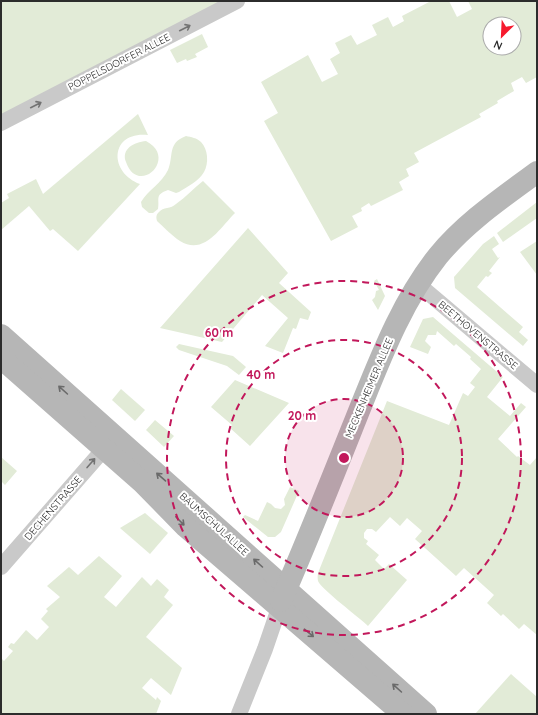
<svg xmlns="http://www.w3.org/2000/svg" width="538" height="715" viewBox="0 0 538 715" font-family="Quicksand,sans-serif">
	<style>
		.green { fill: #e2ebd7; fill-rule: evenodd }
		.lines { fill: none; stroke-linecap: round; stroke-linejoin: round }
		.street { stroke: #c9c9c9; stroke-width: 16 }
		.secondary { stroke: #b6b6b6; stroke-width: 22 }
		.oneway { stroke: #737373 }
		.oneway2 { stroke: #6a6a6a }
		.ring { fill: none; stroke: #c2185b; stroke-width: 2; stroke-dasharray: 7 5 }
		.labels { text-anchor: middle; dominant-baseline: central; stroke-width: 4; stroke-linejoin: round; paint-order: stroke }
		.street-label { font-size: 10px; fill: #2c2c2c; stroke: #fff }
		.centre { fill: #c2185b; stroke: #fff; stroke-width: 2 }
		.ring-label { font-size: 12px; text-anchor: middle; font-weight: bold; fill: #c2185b; stroke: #fff; stroke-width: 4; stroke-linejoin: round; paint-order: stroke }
	</style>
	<rect width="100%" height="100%" fill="#fff"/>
	<g class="green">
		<path d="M1,1H227L1,117Z"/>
		<path d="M431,1H449L457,17L472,9L468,1H537V77L526,83L522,77L511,83L514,91L497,101L498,103L479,114L481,117L414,153L419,162L406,169L409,176L399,182L403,190L371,206L369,203L361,208L362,211L352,216L358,227L331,241L264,121L278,113L261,82L308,55L322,82L338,74L330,59L340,53L335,43L351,35L357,45L377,35L372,25L388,17L393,27L404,21L402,16ZM490,24H514V48H490Z"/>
		<path d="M202,34L208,47L195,54L197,57L187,61L186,59L177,63L170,50Z"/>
		<path d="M138,114L148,135C110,131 108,172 140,184L78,251L53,229L50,231L29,206L1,230V203L9,198L7,194L36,179L43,194Z"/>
		<path d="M186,136C191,137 197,138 201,142C208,149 209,163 204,172C199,181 187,187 179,192L176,193L168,190C154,195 160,199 158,209L153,213H149L142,207L141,202C148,190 162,183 168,170C174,156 167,143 186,136Z"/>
		<path d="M146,141C179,158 138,197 126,162C121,149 134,142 146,141Z"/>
		<path d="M203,181L235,213C220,228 204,256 180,241C172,236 164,227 157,221C156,217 156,215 159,212C163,207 171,209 176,204C186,197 194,188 203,181Z"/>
		<path d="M537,202V218L503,242L497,233Z"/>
		<path d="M248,228L288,273L279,283L311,312L308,320L300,318L296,329L293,328L283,353L265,346L288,318L262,295L222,342L160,328Z"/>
		<path d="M494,236L499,244L492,249L498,258L500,257L489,271L492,273L488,277L486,276L477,287L523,327L519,332L528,340L523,346L455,288L454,277L483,244Z"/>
		<path d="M537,241V275L520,252Z"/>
		<path d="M377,279L385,296L378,310L372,300L375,297L376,291L379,290L374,281Z"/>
		<path d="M433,317L503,377L487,397L510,416L521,403L526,407L498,439L517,457L518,456L530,465L537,457V635L524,624L519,629L503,614L501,616L487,603L494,595L464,568L456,576L415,539L422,531L407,518L400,526L390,517L376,532L372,529H367L364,533V538L368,541L366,544L379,555L375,560L384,569L389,564L407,580L368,626C359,617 322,590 318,581C317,576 318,573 320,568L387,401L449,425L463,393L468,396L475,387L470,383L481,369L470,359L471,357L456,344L454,346L437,331L436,335H428L425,341L431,347L428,354L410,347L423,319Z"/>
		<path d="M179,344L233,356L246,367L239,375L227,366L179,350L176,347Z"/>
		<path d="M235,380L289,403L250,446L230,428L232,425L211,407Z"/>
		<path d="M121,389L145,410L135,421L112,400Z"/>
		<path d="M155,420L174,436L164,447L146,430Z"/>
		<path d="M1,457L17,471L5,485L2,482L1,483Z"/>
		<path d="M290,487L299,491L281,532L275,537H268L243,517L245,515L258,521L267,502L271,504L275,508L281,509L285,505L284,499Z"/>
		<path d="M145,513L168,533L150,554L120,528Z"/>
		<path d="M99,556L122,576L104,597L116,607L142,577L151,586L157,579L169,590L164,597L173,605L146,637L182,668L171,695L151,678L142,688L156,700L157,697L161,701L156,714H1V658L4,661L13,651L8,647L11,643L14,644L26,630L37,640L49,627L41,619L48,611L46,609L60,597L47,586L69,567L78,575Z"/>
		<path d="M511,674L537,697V714H475Z"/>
	</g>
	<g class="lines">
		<g class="street">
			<path d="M1,123L237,1"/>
			<path d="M419,285L537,385"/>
			<path d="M1,567L104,449"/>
			<path d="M239,714L265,649L279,608"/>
		</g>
		<g class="secondary">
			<path d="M1,335L426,714"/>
			<path d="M1,358L143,483L186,527L403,714"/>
			<path d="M281,601C309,537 335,471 361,406C382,354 403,300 438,256C466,222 502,198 537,172"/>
		</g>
	</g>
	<defs><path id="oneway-shaft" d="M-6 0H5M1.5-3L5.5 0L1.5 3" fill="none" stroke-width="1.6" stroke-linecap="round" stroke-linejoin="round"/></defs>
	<g class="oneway">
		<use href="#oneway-shaft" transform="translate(185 28) rotate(-27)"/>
		<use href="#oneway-shaft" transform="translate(36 105) rotate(-27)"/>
		<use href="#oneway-shaft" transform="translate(91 463) rotate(-49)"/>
	</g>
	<g class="oneway2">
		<use href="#oneway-shaft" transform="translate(63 390) rotate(-138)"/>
		<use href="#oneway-shaft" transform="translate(161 477) rotate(-139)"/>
		<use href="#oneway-shaft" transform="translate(180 521) rotate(45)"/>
		<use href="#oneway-shaft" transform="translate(258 563) rotate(-138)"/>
		<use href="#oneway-shaft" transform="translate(309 633) rotate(40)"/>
		<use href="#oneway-shaft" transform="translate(397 688) rotate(-138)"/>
	</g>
	<circle cx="344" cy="458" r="59" fill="#c2185b" fill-opacity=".12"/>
	<g class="ring">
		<circle cx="344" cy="458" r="59"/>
		<circle cx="344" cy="458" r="118"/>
		<circle cx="344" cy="458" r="177"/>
	</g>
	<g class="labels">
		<g class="street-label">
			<text transform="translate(119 62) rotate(-27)">POPPELSDORFER ALLEE</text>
			<text transform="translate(478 335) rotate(40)">BEETHOVENSTRASSE</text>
			<text transform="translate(369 388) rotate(-67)">MECKENHEIMER ALLEE</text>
			<text transform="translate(53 508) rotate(-49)">DECHENSTRASSE</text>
			<text transform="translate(214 524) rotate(42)">BAUMSCHULALLEE</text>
		</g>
	</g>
	<circle cx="344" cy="458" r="6" class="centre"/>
	<g class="ring-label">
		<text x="219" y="337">60 m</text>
		<text x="261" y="379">40 m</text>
		<text x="302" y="420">20 m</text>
	</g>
	<rect width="538" height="715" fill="none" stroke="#2c2c2c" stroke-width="4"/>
	<g transform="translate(502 36) rotate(204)"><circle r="19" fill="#ffffff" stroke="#ababab"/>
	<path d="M0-3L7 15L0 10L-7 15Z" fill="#f61a2d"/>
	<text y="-6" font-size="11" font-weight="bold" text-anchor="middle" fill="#2c2c2c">N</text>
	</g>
</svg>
